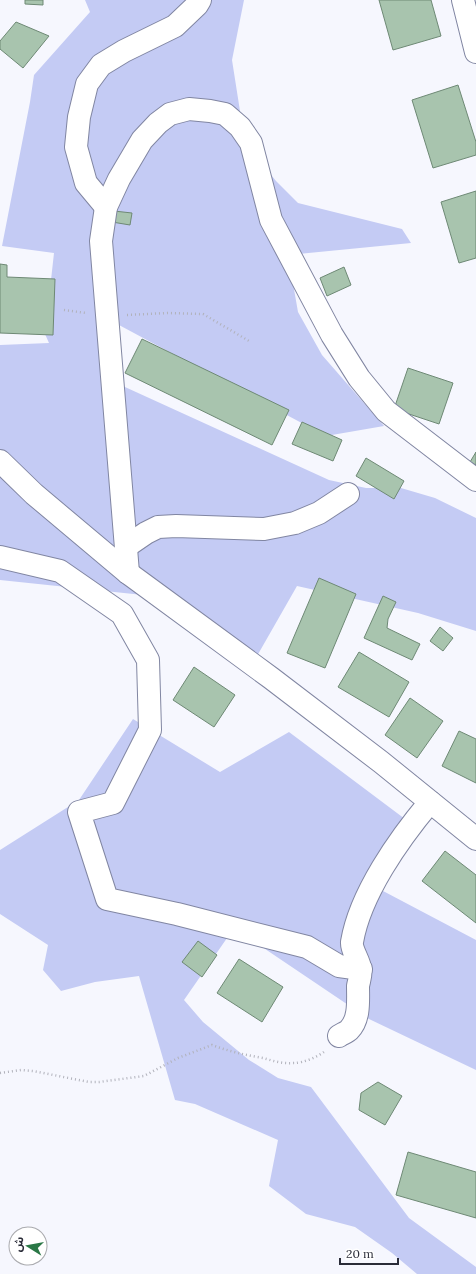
<svg xmlns="http://www.w3.org/2000/svg" width="476" height="1274" viewBox="0 0 476 1274" font-family="Lora,'Noto Sans Arabic',serif">
	<style>
		.green { fill: #c4cbf4 }
		.building { fill: #a8c4ae; stroke: #6e8975 }
		.lines { fill: none; stroke-linecap: round; stroke-linejoin: round }
		.minor-casing { stroke: #8186a2; stroke-width: 24 }
		.path { stroke: #b1b2bb; stroke-width: 2.5; stroke-dasharray: 1 3; stroke-linecap: butt }
		.minor { stroke: #fff; stroke-width: 22 }
	</style>
	<rect width="100%" height="100%" fill="#f6f7fe"/>
	<g class="green">
		<path d="M85,0H244L232,60L245,143L276,181L298,203L402,229L411,243L288,255L298,312L322,355L384,426L326,436L119,325L114,382L329,480L366,488H401L435,498L476,518V631L418,613L297,586L253,663L143,595L0,580V345L49,343L45,334L54,253L2,246L30,102L34,75L90,12Z"/>
		<path d="M133,719L220,772L289,732L417,828L366,882L476,940V1070L369,1019L234,928L184,1000L203,1022L249,1060L278,1078L311,1087L409,1218L476,1267V1274H417L392,1253L355,1227L306,1214L269,1186L278,1140L195,1104L175,1100L139,976L95,982L61,991L43,970L48,945L0,914V850L79,800Z"/>
	</g>
	<g class="building">
		<path d="M25,0H43V5L25,4Z"/>
		<path d="M379,0H431L441,36L393,50Z"/>
		<path d="M16,22L49,36L23,68L0,49V41Z"/>
		<path d="M458,85L476,142V155L433,168L412,100Z"/>
		<path d="M476,191V258L459,263L441,202Z"/>
		<path d="M114,211L132,213L130,225L112,222Z"/>
		<path d="M0,264L7,265V277L55,279L53,335L0,333Z"/>
		<path d="M344,267L351,285L327,296L320,278Z"/>
		<path d="M142,339L289,410L272,445L125,373Z"/>
		<path d="M408,368L453,383L439,424L394,409Z"/>
		<path d="M302,422L342,440L333,461L292,444Z"/>
		<path d="M476,452V465L470,462Z"/>
		<path d="M366,458L404,481L394,499L356,476Z"/>
		<path d="M319,578L356,594L325,668L287,653Z"/>
		<path d="M383,596L396,602L388,619L387,628L420,644L412,660L364,638Z"/>
		<path d="M440,627L453,638L443,651L430,641Z"/>
		<path d="M359,652L409,682L389,717L338,687Z"/>
		<path d="M194,667L235,695L214,727L173,700Z"/>
		<path d="M410,698L443,721L417,758L385,735Z"/>
		<path d="M459,731L476,739V783L442,766Z"/>
		<path d="M445,851L476,875V923L422,881Z"/>
		<path d="M198,941L217,955L202,977L182,962Z"/>
		<path d="M239,959L283,987L262,1022L217,993Z"/>
		<path d="M378,1082L402,1096L385,1125L359,1110L361,1093Z"/>
		<path d="M408,1152L476,1172V1218L396,1195Z"/>
	</g>
	<g class="lines">
		<defs>
			<g id="minor">
				<path d="M463,0L476,52"/>
				<path d="M106,207L86,183L76,147L79,117L87,84L101,65L124,51L175,26L197,5L200,0"/>
				<path d="M0,461L34,494L128,573L271,678L381,762L476,839"/>
				<path d="M127,546L146,533L158,527L176,526L264,529L295,523L319,513L348,494"/>
				<path d="M0,557L60,571L122,614L148,660L150,730L113,803L79,812L107,899L177,914L307,947L339,966L361,969"/>
				<path d="M128,573L101,241L106,207L119,179L142,140L158,123L170,114L189,109L210,111L225,114L240,127L251,143L271,220L332,335L359,378L386,411L476,480"/>
				<path d="M339,1036C342,1034 347,1032 349,1030C360,1019 358,1000 358,986C359,980 362,973 360,968C359,960 351,950 352,942C360,894 399,839 430,802"/>
			</g>
		</defs>
		<use href="#minor" class="minor-casing"/>
		<g class="path">
			<path d="M64,310L86,313"/>
			<path d="M127,315L167,313L203,314L249,341"/>
			<path d="M0,1073L21,1070L33,1071L89,1082H99L144,1076L178,1058L212,1045C228,1051 245,1055 263,1058C273,1061 283,1064 294,1063C303,1063 318,1057 325,1051"/>
		</g>
		<use href="#minor" class="minor"/>
	</g>
	<g transform="translate(28 1246) rotate(281)"><circle r="19" fill="#ffffff" stroke="#aaabaf"/>
	<path d="M0-3L7 15L0 10L-7 15Z" fill="#2a7746"/>
	<text y="-6" font-size="11" font-weight="bold" text-anchor="middle" fill="#2a2c38">ش</text>
	</g>
	<path d="M340 1258v6h58v-6" fill="none" stroke="#2a2c38" stroke-width="2"/>
	<text x="346" y="1258" font-size="12" fill="#2a2c38" stroke="#ffffff" stroke-width="3" paint-order="stroke">20 m</text>
</svg>
